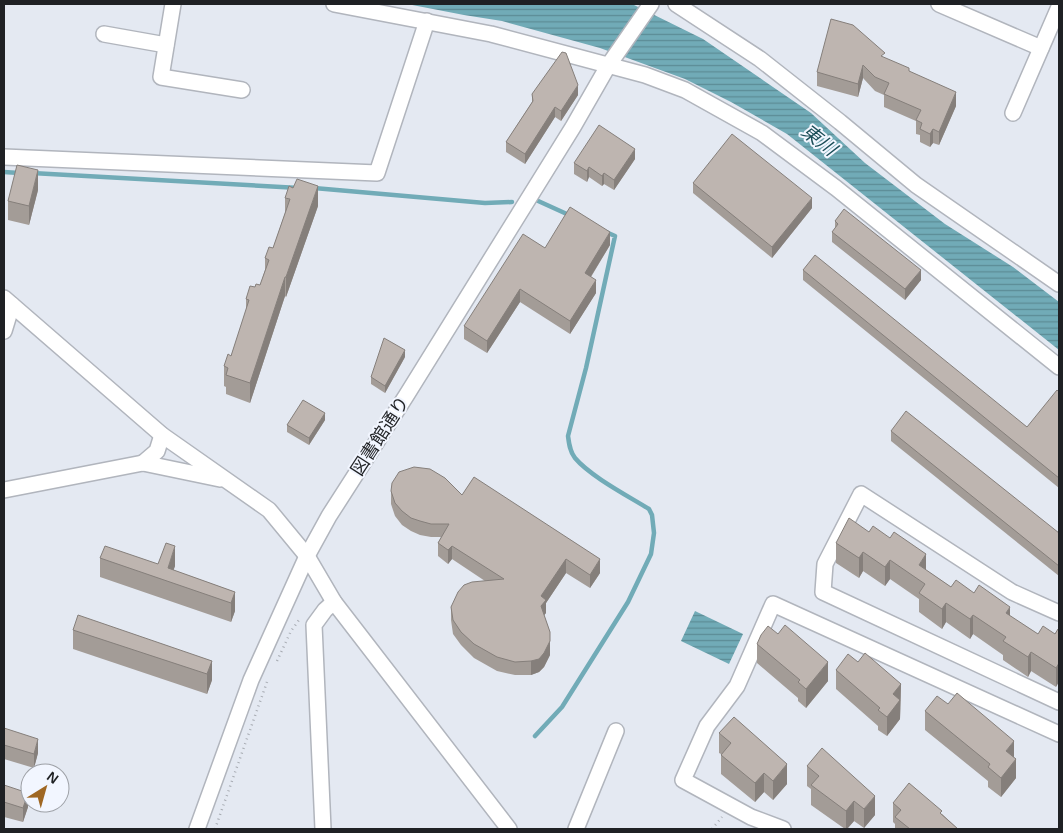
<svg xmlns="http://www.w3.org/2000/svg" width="1063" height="833" viewBox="0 0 1063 833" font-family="Helvetica,'Noto Sans JP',sans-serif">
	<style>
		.water { fill: url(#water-rules) }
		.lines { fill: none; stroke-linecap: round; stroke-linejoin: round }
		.stream { stroke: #71abb7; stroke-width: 4.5 }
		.minor-casing { stroke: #b1b5bd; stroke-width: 18 }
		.path { stroke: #a8acb3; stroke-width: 2.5; stroke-dasharray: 1 4; stroke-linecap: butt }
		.minor { stroke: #fff; stroke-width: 15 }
		.wall { fill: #a39c97 }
		.shaded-wall { fill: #857f7b }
		.building { fill: #beb5b0; stroke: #857f7b }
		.labels { text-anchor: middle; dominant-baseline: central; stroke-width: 4; stroke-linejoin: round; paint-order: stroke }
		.street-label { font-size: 18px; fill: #1f2124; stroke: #f2f6ff }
		.water-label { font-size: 19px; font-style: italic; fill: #1a4d57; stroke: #f2f6ff }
	</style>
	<defs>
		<pattern id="water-rules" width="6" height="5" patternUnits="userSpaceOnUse" patternTransform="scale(1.25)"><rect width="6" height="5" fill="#71abb7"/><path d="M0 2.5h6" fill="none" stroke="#5c8b95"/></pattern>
	</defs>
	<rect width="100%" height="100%" fill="#e4e9f2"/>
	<g class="water">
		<path d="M407,4H632L703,39L811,113L865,163L945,224L1013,267L1059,302V350L787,134L731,102L685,79L600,48L502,21L464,15Z"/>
		<path d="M695,611L743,634L729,664L681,641Z"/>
	</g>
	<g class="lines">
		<g class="stream">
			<path d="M4,172L19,173"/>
			<path d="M32,173L299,188"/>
			<path d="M314,188L485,203L512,202"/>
			<path d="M536,200L569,215"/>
			<path d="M535,736L562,707L628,602L651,554L654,533L652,515L649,509C628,496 590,476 575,458C570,452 569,444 568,436L586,368L615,236L606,232"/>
		</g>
		<defs>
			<g id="minor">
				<path d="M173,4L161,77L242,90"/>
				<path d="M334,4L491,34L645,75L685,90L762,133L836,188L1059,367"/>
				<path d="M676,4L760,59L840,122L916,185L1059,284"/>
				<path d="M939,4L1041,48"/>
				<path d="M104,34L166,45"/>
				<path d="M1013,113L1059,7"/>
				<path d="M4,157L377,173L427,21"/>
				<path d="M4,298L162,435L269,510L307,556L334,602L509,829"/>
				<path d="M4,331L12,305"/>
				<path d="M143,463L157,451L162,435"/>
				<path d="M4,490L143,463L220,479"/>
				<path d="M1059,613L1012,592L861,494L825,564L823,592L1059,702"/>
				<path d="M197,829L251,680L307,556L329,516L406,396L573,127L608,66L651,4"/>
				<path d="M323,829L314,625L325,610L334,602"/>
				<path d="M576,829L616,731"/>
				<path d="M783,829L751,817L683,780L707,726L737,686L773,604L1059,734"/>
			</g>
		</defs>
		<use href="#minor" class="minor-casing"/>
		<g class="path">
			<path d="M277,661L291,631L299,620"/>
			<path d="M215,829L267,682"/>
			<path d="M712,829L722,817"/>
		</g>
		<use href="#minor" class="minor"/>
	</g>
	<g class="wall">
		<path d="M885,58L909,71L956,106L939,145L933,143L930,147L920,142V135L916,134V121L884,107V95L875,91L863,78L858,97L817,86V72Z"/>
		<path d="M532,94L578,95L561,121L555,117L525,164L506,152V142L532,102Z"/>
		<path d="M635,159L614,190L604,184L602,186L589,177L587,182L574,174V163Z"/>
		<path d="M693,183L812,208L772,258L693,193Z"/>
		<path d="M38,190L29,225L8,220V201Z"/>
		<path d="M285,198L318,206L286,297L285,296L250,403L226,394V387L224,386V366L231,356L246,311V299L255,287L260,285L265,270V258L273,248L285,213Z"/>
		<path d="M835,221L921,280L905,300L832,242V232L835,228Z"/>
		<path d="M610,245L591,277L596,293L570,334L520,302L487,353L464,339V326L545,248Z"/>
		<path d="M803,270L1027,427L1059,392V488L803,280Z"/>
		<path d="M405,357L385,393L371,384V377Z"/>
		<path d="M325,420L309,445L287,432V425Z"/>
		<path d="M891,431L1059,533V576L891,441Z"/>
		<path d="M391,491L462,495L600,573L590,588L566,573L546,603V613L544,615L550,632V655L544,667L539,672L531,675H515L497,671L474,658L461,645L453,634L451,620V607L485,581L452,559L448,564L438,556V543L441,537H431L420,535L411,531L402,525L395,516L391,504Z"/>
		<path d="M836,543L926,570L951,587L974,593L1038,634H1055L1058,629L1056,687L1031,671L1028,677L1003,660V655L973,634L970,639L946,622L942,629L919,612V599L890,579L885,586L863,571L859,578L836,563Z"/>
		<path d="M100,558L175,566L173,570L235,592V611L231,622L100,577Z"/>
		<path d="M73,630L212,661V680L207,694L73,649Z"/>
		<path d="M757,644L828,681L806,708L798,701V698L757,663Z"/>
		<path d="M858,662L901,684L900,719L887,736L878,730V726L836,689V670Z"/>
		<path d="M925,711L1014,757L1016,778L1001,797L988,787V781L925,730Z"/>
		<path d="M4,728L38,753L34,768L4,759Z"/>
		<path d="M719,733L787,784L773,800L764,792L755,802L721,774V754L719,753Z"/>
		<path d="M807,766L875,815L864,828L854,821L847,829H845L811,805V789L807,786Z"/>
		<path d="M4,785L28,807L23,822L4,817Z"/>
		<path d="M893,803L942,814L958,829H895V824L893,822Z"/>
	</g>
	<g class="shaded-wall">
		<path d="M863,65V78L858,97V84Z"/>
		<path d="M578,85V95L561,121V111Z"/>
		<path d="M956,92V106L939,145V132Z"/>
		<path d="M555,107V117L525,164V154Z"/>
		<path d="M933,129V143L930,147V134Z"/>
		<path d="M635,149V159L614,190V180Z"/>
		<path d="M589,167V177L587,182V171Z"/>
		<path d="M38,170V190L29,225V206Z"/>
		<path d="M604,173V184L602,186V176Z"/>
		<path d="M318,186V206L286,297V277Z"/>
		<path d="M812,198V208L772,258V247Z"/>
		<path d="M610,232V245L585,286V273Z"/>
		<path d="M921,270V280L905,300V289Z"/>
		<path d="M285,277V296L250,403V383Z"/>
		<path d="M596,280V293L570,334V321Z"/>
		<path d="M520,289V302L487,353V341Z"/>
		<path d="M405,350V357L385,393V386Z"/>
		<path d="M325,413V420L309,445V438Z"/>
		<path d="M175,546V566L170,581L168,568Z"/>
		<path d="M452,546V559L448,564V550Z"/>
		<path d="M863,552V571L859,578V558Z"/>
		<path d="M926,554V573L919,565Z"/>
		<path d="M566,559V573L546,603V613L541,619V596Z"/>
		<path d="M600,559V573L590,588V575Z"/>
		<path d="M890,560V579L885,586V567Z"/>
		<path d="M235,592V611L231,622V603Z"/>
		<path d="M946,603V622L942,629V609Z"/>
		<path d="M1010,607V627L1006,613Z"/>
		<path d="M973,615V634L970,639V619Z"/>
		<path d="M550,641V655L544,667L539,672L531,675V661Z"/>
		<path d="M1031,652V671L1028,677V657Z"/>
		<path d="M212,661V680L207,694V674Z"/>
		<path d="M828,662V681L806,708V689Z"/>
		<path d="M1059,663V682L1056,687V668Z"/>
		<path d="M901,684L900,719L887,736V717L893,694Z"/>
		<path d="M38,739V753L34,768V754Z"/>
		<path d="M1014,741V760L1006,751Z"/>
		<path d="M1016,759V778L1001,797V778Z"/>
		<path d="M787,764V784L773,800V781Z"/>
		<path d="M764,773V792L755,802V783Z"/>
		<path d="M28,793V807L23,822V808Z"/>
		<path d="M875,796V815L864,828V809Z"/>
		<path d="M854,801V821L847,829H846V811Z"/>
	</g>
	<g class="building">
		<path d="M831,19L853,25L885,53L881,56L909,68V71L956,92L939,132L933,129L930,134L920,129L922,123L916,120L921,110L884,94L889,83L875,77L863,65L858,84L817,72Z"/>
		<path d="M562,52L566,53L578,85L561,111L555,107L525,154L506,142L533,101L532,94Z"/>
		<path d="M599,125L635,149L614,180L604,173L602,176L589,167L587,171L574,163Z"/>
		<path d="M732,134L812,198L772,247L693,183Z"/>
		<path d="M17,165L38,170L29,206L8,201Z"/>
		<path d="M297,179L318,186L286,277H285L250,383L226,375L228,368L224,366L228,354L231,356L249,300L246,299L250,286L255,287L256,284L260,285L269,260L265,258L269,247L273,248L290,199L285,198L289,186L293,188Z"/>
		<path d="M570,207L610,232L585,273L596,280L570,321L520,289L487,341L464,326L523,234L545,248Z"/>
		<path d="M844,209L921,270L905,289L832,232L838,224L835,221Z"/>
		<path d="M815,255L1027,427L1057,390L1059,392V478L803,270Z"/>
		<path d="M384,338L405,350L385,386L371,377Z"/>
		<path d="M303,400L325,413L309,438L287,425Z"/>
		<path d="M906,411L1059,533V566L891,431Z"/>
		<path d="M414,467L430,469L445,478L462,495L474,477L600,559L590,575L566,559L541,596L546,600L541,606L550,632V641L544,653L539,659L531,661L515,662L497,657L474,644L461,632L453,620L451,607L458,592L464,585L472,582L504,579L452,546L448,550L438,543L449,524H431L420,521L411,518L402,511L395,503L391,491L392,483L399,472Z"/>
		<path d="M849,518L869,532L873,526L890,538L894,532L926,554L919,565L951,587L956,580L974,593L979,585L1010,607L1006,613L1038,634L1043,626L1055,634L1058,629L1059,630V663L1056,668L1031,652L1028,657L1003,641L1006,637L973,615L970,619L946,603L942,609L919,593L925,584L890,560L885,567L863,552L859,558L836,543Z"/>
		<path d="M166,543L175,546L168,568L235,592L231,603L100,558L105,546L158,564Z"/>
		<path d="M78,615L212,661L207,674L73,630Z"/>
		<path d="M785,625L828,662L806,689L798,682L800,680L757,644L761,635L768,626L778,634Z"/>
		<path d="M865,653L901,684L893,694L900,700L887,717L878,710L880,708L836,670L848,654L858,662Z"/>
		<path d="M957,693L1014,741L1006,751L1016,759L1001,778L988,767L990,764L925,711L937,696L948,704Z"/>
		<path d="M734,717L787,764L773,781L764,773L755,783L721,755L731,743L719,733Z"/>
		<path d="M4,728L38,739L34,754L4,745Z"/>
		<path d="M822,748L875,796L864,809L854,801L846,811L811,785L819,776L807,766Z"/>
		<path d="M909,783L942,811L940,813L958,829H910L895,817L901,810L893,803Z"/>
		<path d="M4,785L28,793L23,808L4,802Z"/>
	</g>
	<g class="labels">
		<g class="street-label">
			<text transform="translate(380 436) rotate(-57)">図書館通り</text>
		</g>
		<g class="water-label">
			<text transform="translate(819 140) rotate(38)">東川</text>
		</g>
	</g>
	<rect width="1063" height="833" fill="none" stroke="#1f2124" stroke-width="10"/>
	<g transform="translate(45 788) rotate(37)"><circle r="24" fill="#f2f6ff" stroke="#9ea1a7"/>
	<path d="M0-4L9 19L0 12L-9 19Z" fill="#9f6723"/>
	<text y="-8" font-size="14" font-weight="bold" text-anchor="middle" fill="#1f2124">N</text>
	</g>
</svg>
